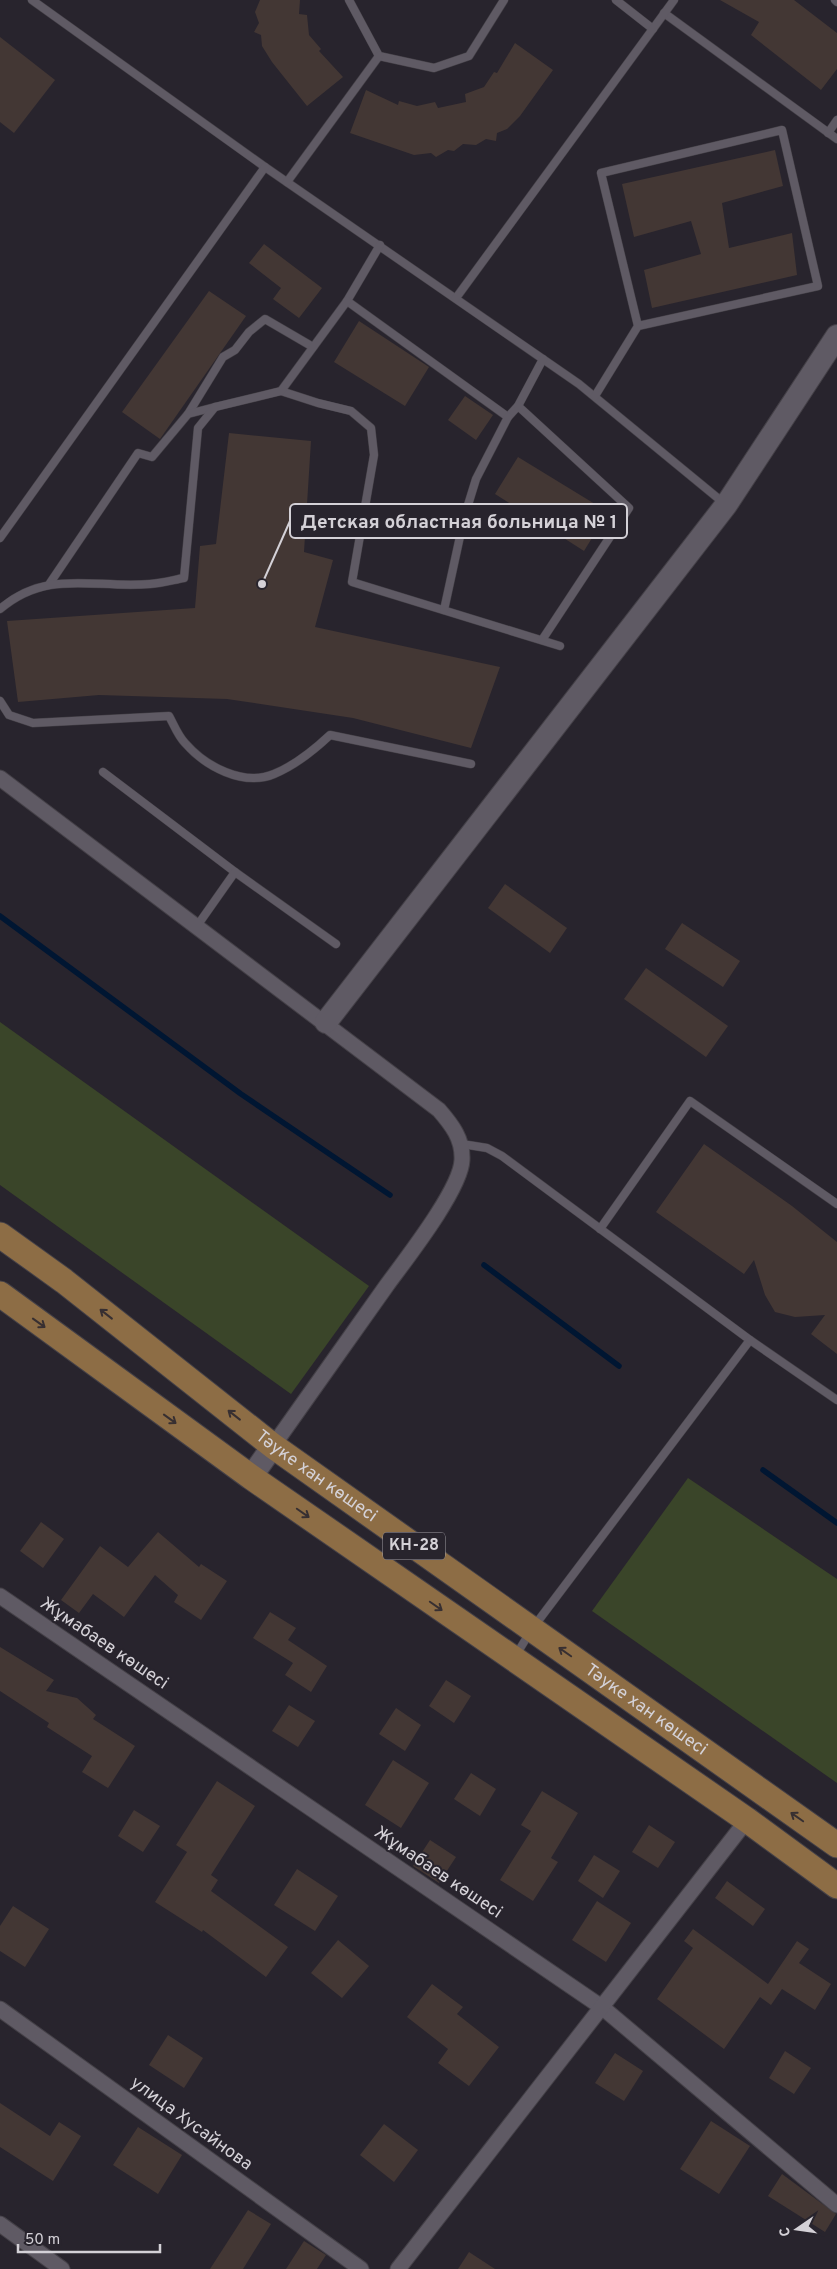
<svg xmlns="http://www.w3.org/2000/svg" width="837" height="2269" viewBox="0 0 837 2269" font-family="Overpass,sans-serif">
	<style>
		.green { fill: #3a4529 }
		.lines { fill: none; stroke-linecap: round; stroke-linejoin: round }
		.stream { stroke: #001632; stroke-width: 5.5 }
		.building { fill: #433734 }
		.lane-casing { stroke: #444047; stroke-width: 9 }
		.street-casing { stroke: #444047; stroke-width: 17 }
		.secondary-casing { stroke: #444047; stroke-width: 24 }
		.primary-casing { stroke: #444047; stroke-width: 27 }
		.lane { stroke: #5f5a64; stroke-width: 8 }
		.street { stroke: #5f5a64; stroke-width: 15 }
		.secondary { stroke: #5f5a64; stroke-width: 22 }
		.primary { stroke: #8d6d45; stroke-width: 25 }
		.oneway { stroke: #372f31 }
		.labels { text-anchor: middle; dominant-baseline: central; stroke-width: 4; stroke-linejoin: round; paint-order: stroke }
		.shield { fill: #28242d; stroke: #a09da4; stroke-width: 1 }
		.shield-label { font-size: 16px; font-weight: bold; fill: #d4d1d7 }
		.street-label { font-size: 18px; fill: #d4d1d7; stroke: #28242d }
		.leader { fill: none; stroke: #d4d1d7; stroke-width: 2 }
		.callout-dot { fill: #d4d1d7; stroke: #28242d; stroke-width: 2 }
		.callout { fill: #28242d; stroke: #d4d1d7; stroke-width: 2 }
		.callout-label { font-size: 19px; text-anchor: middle; font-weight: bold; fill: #d4d1d7 }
	</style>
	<rect width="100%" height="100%" fill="#28242d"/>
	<g class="green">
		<path d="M0,1022L369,1286L291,1394L0,1185Z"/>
		<path d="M688,1478L837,1579V1783L592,1611Z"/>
	</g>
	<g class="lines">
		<g class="stream">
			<path d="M0,916L241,1094L390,1195"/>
			<path d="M484,1265L619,1366"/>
			<path d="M763,1470L837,1523"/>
		</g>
	</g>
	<g class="building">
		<path d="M260,0H300L299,14L307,15L309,35L321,49L319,51L343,77L307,106L272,62L262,46L261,35L254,32L259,23L255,12Z"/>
		<path d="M720,0H794L837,33V69L821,90L751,35L759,22Z"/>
		<path d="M0,37L55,80L14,133L0,122Z"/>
		<path d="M515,43L553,70L520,116L507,129L497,133L496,141L486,139L476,145L463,144L454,151L448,150L436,157L431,153L414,155L350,133L366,90L398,105L399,101L417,106L435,102L438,108L466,102L465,94L484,87L494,72L497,73Z"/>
		<path d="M775,150L783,186L722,203L729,248L792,233L797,275L652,308L644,270L701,254L691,221L634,237L622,184Z"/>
		<path d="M264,244L322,288L299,318L273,299L281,288L249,263Z"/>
		<path d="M209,291L246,316L160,439L122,412Z"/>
		<path d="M359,321L429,367L405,406L334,362Z"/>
		<path d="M465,396L493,415L476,440L448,420Z"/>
		<path d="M229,433L311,441L304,552L333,560L315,627L500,667L471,748L353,718L227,699L99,695L18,702L7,621L195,608L200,546L216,544Z"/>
		<path d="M518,457L608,512L584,551L495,494Z"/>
		<path d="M505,884L567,928L550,953L488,908Z"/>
		<path d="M682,923L740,961L723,987L665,949Z"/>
		<path d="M646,968L728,1026L706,1057L624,999Z"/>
		<path d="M704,1144L792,1206L837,1242V1354L811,1334L825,1315L795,1317L775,1312L765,1295L754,1260L744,1274L656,1212Z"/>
		<path d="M41,1522L64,1539L43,1568L20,1551Z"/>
		<path d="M158,1532L199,1567L201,1564L227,1581L201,1620L174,1602L178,1595L155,1575L124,1617L93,1594L79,1613L61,1600L100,1546L128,1567Z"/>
		<path d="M270,1612L296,1628L288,1640L327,1666L311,1692L285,1675L293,1663L253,1638Z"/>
		<path d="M0,1647L54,1680L46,1691L77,1698L96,1715L93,1719L135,1746L108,1788L82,1772L92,1756L47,1727L49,1723L0,1691Z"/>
		<path d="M446,1680L471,1696L454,1723L429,1706Z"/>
		<path d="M289,1705L315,1721L298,1747L272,1731Z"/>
		<path d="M396,1708L421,1725L405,1751L379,1734Z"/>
		<path d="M393,1760L429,1783L401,1828L365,1805Z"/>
		<path d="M471,1773L496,1789L480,1816L454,1799Z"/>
		<path d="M217,1781L255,1806L211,1875L218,1880L211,1891L288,1947L266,1977L203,1930L202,1932L155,1902L187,1852L176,1845Z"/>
		<path d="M542,1791L578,1813L551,1858L558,1862L533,1901L500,1880L531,1831L521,1825Z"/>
		<path d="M134,1810L160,1826L143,1852L118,1836Z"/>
		<path d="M649,1825L675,1842L658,1868L632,1852Z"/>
		<path d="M430,1840L456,1857L439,1883L413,1866Z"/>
		<path d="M594,1855L620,1871L603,1898L578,1881Z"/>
		<path d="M297,1869L338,1896L315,1931L274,1905Z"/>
		<path d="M727,1881L765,1909L753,1926L715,1898Z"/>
		<path d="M597,1901L631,1923L606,1962L572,1940Z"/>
		<path d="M13,1906L49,1929L25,1967L0,1951V1926Z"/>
		<path d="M693,1929L768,1984L797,1941L809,1949L799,1963L831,1984L815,2010L782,1989L771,2005L760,1997L724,2049L657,1999L693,1948L684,1941Z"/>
		<path d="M338,1940L369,1966L342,1998L311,1973Z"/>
		<path d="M432,1984L463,2007L457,2014L499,2047L469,2086L438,2063L448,2049L407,2017Z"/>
		<path d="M168,2035L203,2058L184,2088L149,2065Z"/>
		<path d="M785,2051L811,2068L794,2094L769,2078Z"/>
		<path d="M615,2053L643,2071L624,2101L595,2083Z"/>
		<path d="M0,2103L50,2136L59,2122L81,2136L53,2181L0,2147Z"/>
		<path d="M711,2121L750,2146L719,2194L680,2169Z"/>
		<path d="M384,2124L418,2150L394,2182L360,2155Z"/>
		<path d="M138,2127L182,2155L158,2194L113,2165Z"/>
		<path d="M782,2174L836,2214L825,2232L768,2196Z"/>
		<path d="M248,2210L271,2224L243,2269H210Z"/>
		<path d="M304,2241L326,2255L317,2269H286Z"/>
		<path d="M469,2252L495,2269H458Z"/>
	</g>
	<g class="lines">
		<defs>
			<g id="lane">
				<path d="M32,0L265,167L579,384L725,504"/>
				<path d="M349,0L379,56L434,68L469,56L504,0"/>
				<path d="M616,0L653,29"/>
				<path d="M835,0L837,2"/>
				<path d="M664,13L837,139"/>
				<path d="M828,133L837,120"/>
				<path d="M287,182L379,56"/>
				<path d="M380,245L347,301L508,417L518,406L543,359"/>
				<path d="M456,298L674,0"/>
				<path d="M281,391L318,403L351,411L371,428L374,455L352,582L560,646"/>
				<path d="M595,396L638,326L818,286L782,130L601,173L638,326"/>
				<path d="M518,406L629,508L542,640"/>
				<path d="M188,414L223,357L235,350L249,332L265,319L313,347"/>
				<path d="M0,538L265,167"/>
				<path d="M50,583L138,453L152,457L188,414L215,407"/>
				<path d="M0,609C48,568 94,589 150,584C162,583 173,580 184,578L198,428L215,407L281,391L347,301"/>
				<path d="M444,610L464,518L476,479L508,417"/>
				<path d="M0,701L9,715L33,723L169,716C174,725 178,736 185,743C205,766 243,787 274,774C296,765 313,751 330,735L471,764"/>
				<path d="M103,772L235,872"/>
				<path d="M197,926L235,872L336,944"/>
				<path d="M462,1144L487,1148L502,1156L750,1340L532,1629L516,1655"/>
				<path d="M600,1229L690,1101L837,1204"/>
				<path d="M750,1340L837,1400"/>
			</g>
			<g id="street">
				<path d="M0,778L439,1110C452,1125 463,1139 462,1160C461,1189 406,1259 387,1285C349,1339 311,1392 273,1446"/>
				<path d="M0,1596L603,2008L837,2205"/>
				<path d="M0,2009L361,2269"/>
				<path d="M0,2224L62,2269"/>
				<path d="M398,2269L747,1820"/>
			</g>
			<g id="secondary">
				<path d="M326,1022L726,505L837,336"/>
				<path d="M251,1477L273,1446"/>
			</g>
			<g id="primary">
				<path id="s1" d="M0,1235L64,1281L273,1446L837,1845"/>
				<path d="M0,1294L251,1477L747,1820L837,1886"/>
			</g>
		</defs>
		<use href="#lane" class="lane-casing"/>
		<use href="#street" class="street-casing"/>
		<use href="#secondary" class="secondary-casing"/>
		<use href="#primary" class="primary-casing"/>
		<use href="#lane" class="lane"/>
		<use href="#street" class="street"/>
		<use href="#secondary" class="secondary"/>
		<use href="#primary" class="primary"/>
	</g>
	<defs><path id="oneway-shaft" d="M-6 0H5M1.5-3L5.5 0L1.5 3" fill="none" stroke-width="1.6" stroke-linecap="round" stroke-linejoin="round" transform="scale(1.25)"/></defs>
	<g class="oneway">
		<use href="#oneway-shaft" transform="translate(106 1314) rotate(-142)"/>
		<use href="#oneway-shaft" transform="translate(39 1323) rotate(36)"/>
		<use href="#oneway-shaft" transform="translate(234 1415) rotate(-142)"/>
		<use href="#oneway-shaft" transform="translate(170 1419) rotate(36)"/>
		<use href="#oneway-shaft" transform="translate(303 1513) rotate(35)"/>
		<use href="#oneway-shaft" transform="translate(436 1606) rotate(35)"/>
		<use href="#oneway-shaft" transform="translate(565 1652) rotate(-145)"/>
		<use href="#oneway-shaft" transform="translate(797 1817) rotate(-145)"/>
	</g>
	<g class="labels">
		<rect class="shield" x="383" y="1532.5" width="62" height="27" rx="4"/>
		<g class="shield-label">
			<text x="414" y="1546">КН-28</text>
		</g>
		<g class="street-label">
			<text stroke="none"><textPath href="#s1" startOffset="398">Тәуке хан көшесі</textPath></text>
			<text transform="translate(104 1644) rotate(34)">Жұмабаев көшесі</text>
			<text stroke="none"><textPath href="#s1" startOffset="802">Тәуке хан көшесі</textPath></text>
			<text transform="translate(438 1873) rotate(34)">Жұмабаев көшесі</text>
			<text transform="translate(191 2124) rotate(36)">улица Хусайнова</text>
		</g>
	</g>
	<path class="leader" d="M262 584L290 521"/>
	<circle class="callout-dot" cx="262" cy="584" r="5"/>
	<rect class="callout" x="290" y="504" width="337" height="34" rx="5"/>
	<g class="callout-label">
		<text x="459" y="528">Детская областная больница № 1</text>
	</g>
	<g transform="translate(797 2229) rotate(257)" stroke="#28242d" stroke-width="4" paint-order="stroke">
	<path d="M0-4L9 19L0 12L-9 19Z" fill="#d4d1d7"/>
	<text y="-8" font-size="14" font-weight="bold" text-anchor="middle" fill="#d4d1d7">С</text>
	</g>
	<path d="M18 2244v8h142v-8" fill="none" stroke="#d4d1d7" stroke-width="2.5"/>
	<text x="25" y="2244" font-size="15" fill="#d4d1d7" stroke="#28242d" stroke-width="4" paint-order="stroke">50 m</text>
</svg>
